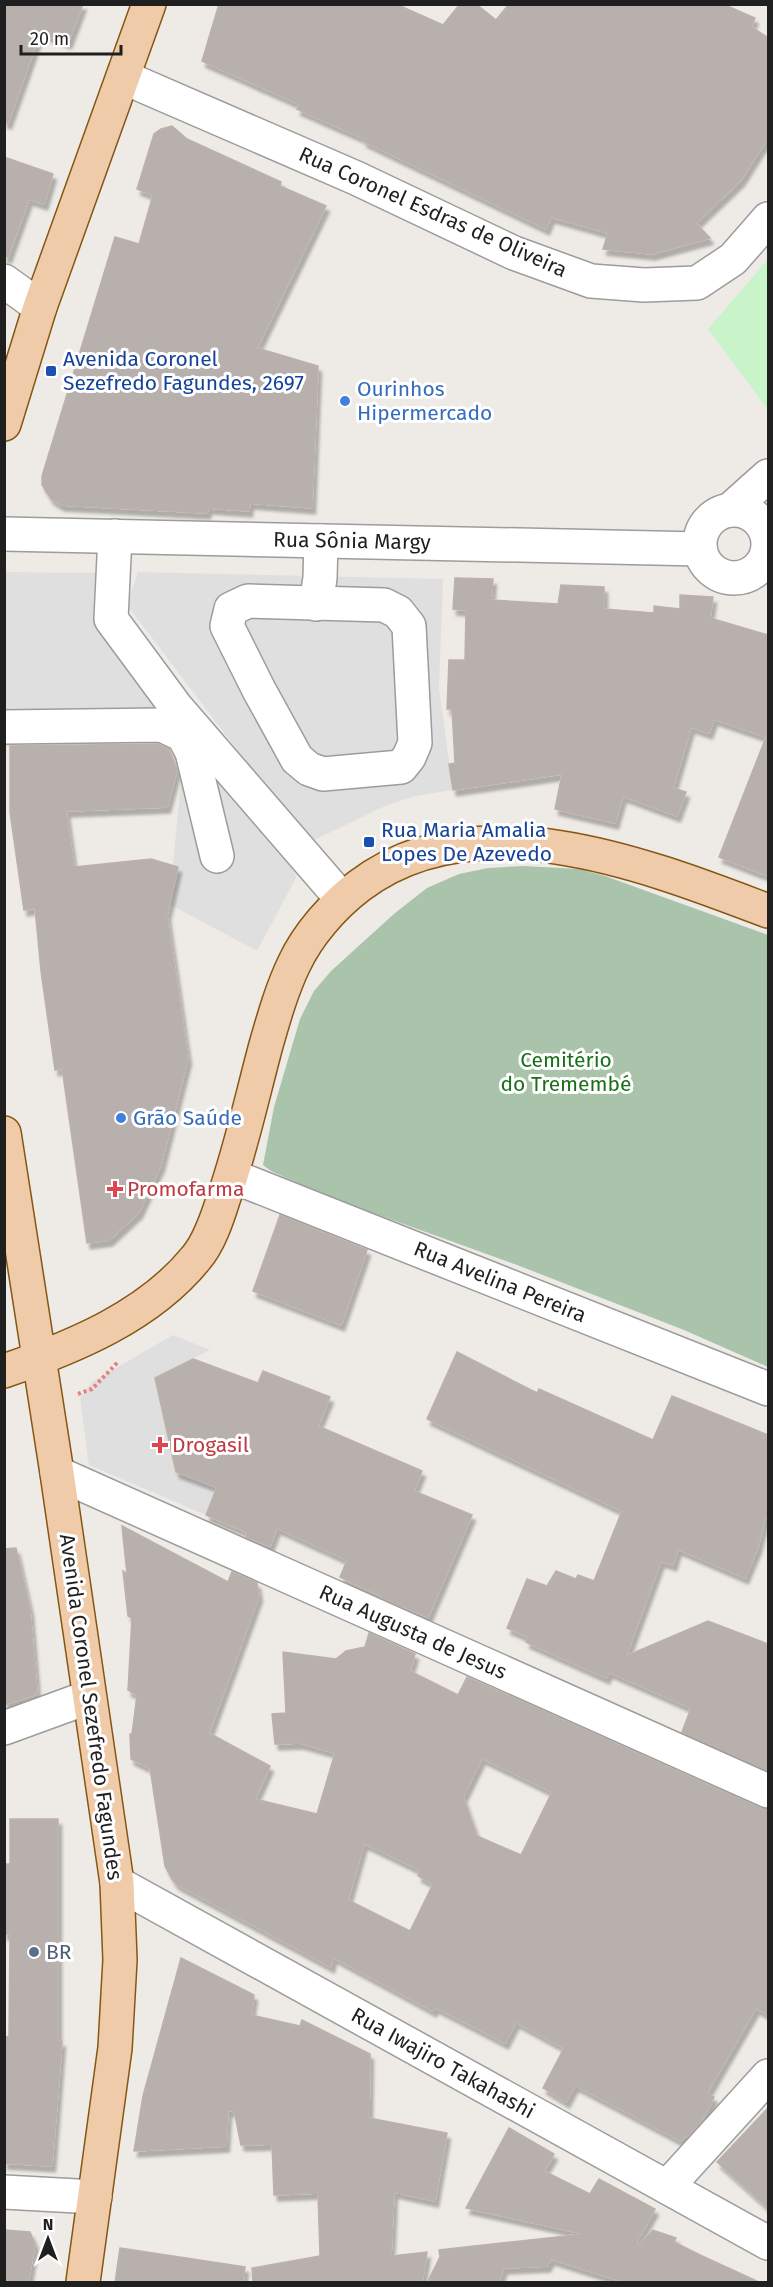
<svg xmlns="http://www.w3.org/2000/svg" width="773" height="2287" viewBox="0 0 773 2287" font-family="'Fira Sans',sans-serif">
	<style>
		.cemetery { fill: #aac4ac }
		.park { fill: #c9f3c9 }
		.parking { fill: #dfdfdf }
		.building { fill: #b7b0ac; stroke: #beb1aa; stroke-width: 1.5; fill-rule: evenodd; filter: url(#shadow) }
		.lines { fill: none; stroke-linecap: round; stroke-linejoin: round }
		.minor-casing { stroke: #9c9c9c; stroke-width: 36 }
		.major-casing { stroke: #865613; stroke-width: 36 }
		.path { stroke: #e87f7d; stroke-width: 4; stroke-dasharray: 3 3; stroke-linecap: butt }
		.minor { stroke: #fff; stroke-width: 33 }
		.major { stroke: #f0cba9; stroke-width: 33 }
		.transit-dot { fill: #1a4fb4; stroke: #fff; stroke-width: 2 }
		.shop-dot { fill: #3f7fe0; stroke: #fff; stroke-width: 2 }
		.health-dot { fill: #e0444e; stroke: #fff; stroke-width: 2 }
		.service-dot { fill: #5c6f8a; stroke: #fff; stroke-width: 2 }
		.labels { text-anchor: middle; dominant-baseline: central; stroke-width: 6; stroke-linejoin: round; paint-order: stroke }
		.street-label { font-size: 21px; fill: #1f1f1f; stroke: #fff }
		.transit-label { font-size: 21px; fill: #164399; stroke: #fff; text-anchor: start }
		.shop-label { font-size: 21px; fill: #366cbe; stroke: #fff; text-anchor: start }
		.park-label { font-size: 21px; fill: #1a701a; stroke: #fff }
		.health-label { font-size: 21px; fill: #be3a42; stroke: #fff; text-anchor: start }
		.service-label { font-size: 21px; fill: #4e5e75; stroke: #fff; text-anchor: start }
	</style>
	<defs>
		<filter id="shadow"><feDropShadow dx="3.5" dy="6" stdDeviation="1.5" flood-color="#0004"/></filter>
	</defs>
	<rect width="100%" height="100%" fill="#eeebe6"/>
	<path class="cemetery" d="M523,866L579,869L605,876L768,935V1367L684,1330L517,1265L329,1197L271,1171L263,1165L274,1107L300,1019L314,991L331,971L395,913L427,888L459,874L488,868Z"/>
	<path class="park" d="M768,259V410L708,329Z"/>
	<g class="parking">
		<path d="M5,572L97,573L279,851L297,876L257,951L169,904L185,742L5,747Z"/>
		<path d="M138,572L443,579L439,688L453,790L415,796L385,806L308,843L127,605Z"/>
		<path d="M173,1335L210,1350L155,1378L176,1472L216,1489L206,1515L89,1465L80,1398L92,1382Z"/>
	</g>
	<g class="building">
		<path d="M4,4H83L68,43L40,33L8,123L4,122Z"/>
		<path d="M219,4H396L443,25L460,4H476L496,20L509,4H723L755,18L751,26L768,38V137L741,180L696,223L710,238L652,254L603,249L608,233L551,217L546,229L363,141L365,139L297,109L299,104L202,61Z"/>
		<path d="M172,126L187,139L281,182L280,186L326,206L257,348L318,366L312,508L250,503L249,511L208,508L207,513L61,505L51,499L42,485V476L115,237L139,244L153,195L137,189L154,134L161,129Z"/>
		<path d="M4,157L53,174L44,204L29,199L8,257L4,256Z"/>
		<path d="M455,578L493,579L491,600L558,604L561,585L604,587V609L654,613V606L680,609V595L713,597L710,618L768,635V876L719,857L766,737L714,719L709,733L691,727L673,788L686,792L677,816L623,796L615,823L555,809L562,774L453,790L449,764L455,763L452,709H447L449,660H465L466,610L453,609Z"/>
		<path d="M158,744L169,749L177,770L167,807L66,811L74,867L151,859L178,867L167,915L188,1059L161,1165L139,1212L109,1240L87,1243L62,1068L55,1070L41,971L35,908L24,910L10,812V746Z"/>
		<path d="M280,1215L367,1250L341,1325L253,1291Z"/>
		<path d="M457,1352L537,1393L539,1389L653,1440L672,1396L768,1435V1519L765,1518L758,1547L745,1578L678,1549L673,1565L661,1561L626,1656L708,1621L768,1644V1771L682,1732L691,1708L609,1672L606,1678L526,1642L528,1637L507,1628L527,1579L547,1586L556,1571L576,1579L578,1575L594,1581L622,1511L427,1419Z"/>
		<path d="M193,1359L258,1383L263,1371L330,1397L318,1426L422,1471L414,1491L472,1515L428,1617L381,1598L382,1596L340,1577L347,1560L277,1528L270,1546L246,1537L247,1532L206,1515L217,1487L176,1472L155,1378Z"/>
		<path d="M122,1526L228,1582L232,1572L257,1583L259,1596L209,1733L270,1766L255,1799L317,1814L335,1753L300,1743L275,1744L272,1714L286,1713L283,1652L336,1659L346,1651L365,1647L369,1633L415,1654L410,1671L458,1695L467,1677L760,1808L768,1809V2015L756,2008L707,2093L714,2097L701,2122L687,2137L685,2135L681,2141L575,2085L566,2102L543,2088L564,2048L516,2022L505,2043L435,2007L433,2011L333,1957L331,1967L176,1884L172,1879L165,1866L150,1768L131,1759L130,1734H132L137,1695L128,1690L132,1618L128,1616L123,1571L127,1574ZM482,1758L552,1792L521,1855L477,1836L463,1797ZM364,1843L420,1870L418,1876L433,1884L410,1931L348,1900Z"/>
		<path d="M16,1548L30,1610L37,1694L4,1705V1549Z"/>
		<path d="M10,1819H58V2041H62L52,2166L4,2163V2036L9,2037L10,1934H4V1864H10Z"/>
		<path d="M181,1958L254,1995L251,2015L300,2026L302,2020L370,2054L369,2118L447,2133L435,2201L394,2192L391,2256L427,2252L422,2283H253L252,2268L320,2256L318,2193L274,2195L272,2144L241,2145L234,2110L228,2111L226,2146L134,2151L143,2096Z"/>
		<path d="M768,2108V2208L717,2162Z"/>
		<path d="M509,2128L554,2154L544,2171L590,2194L599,2179L655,2209L636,2243L639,2245L653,2230L676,2238L674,2242L700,2255L761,2283H627L551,2259L547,2266L504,2268L498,2283H427L440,2257L439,2250L584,2234L466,2208Z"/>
		<path d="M4,2230L30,2232L35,2244L28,2283H4Z"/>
		<path d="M120,2248L245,2267L243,2283H115Z"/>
	</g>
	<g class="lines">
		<defs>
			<g id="minor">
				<path d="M123,77L356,178L514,253L591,281L644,285L697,283L733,259L768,219"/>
				<path d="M4,281L40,307"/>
				<circle cx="734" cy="544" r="34"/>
				<path d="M730,510L768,476"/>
				<path d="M4,534L700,549"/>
				<path d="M115,536L111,619L176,707L342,899"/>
				<path d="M248,601L384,605L398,612L409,626L415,743L409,757L401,767L323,774L309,769L297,759L259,690L227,626L231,609Z"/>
				<path d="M316,604L320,578L321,541"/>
				<path d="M4,727L162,725L183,735L192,752L217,856"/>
				<path d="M232,1176L768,1389"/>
				<path d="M57,1473L768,1791"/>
				<path d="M4,1728L89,1697"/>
				<path d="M117,1883L768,2243"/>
				<path d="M667,2187L768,2076"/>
				<path d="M4,2192L95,2197"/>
			</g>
			<g id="major">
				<path d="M4,424L40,307L149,4"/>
				<path d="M4,1133L57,1473L117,1883L120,1960L115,2048L83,2282"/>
				<path d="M4,1371C74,1347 149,1316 196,1258C209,1243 217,1219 223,1200C241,1149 252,1097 266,1045C274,1017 282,989 294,964C308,934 333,906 359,886C475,797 647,865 768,911"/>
			</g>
		</defs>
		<use href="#minor" class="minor-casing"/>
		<use href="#major" class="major-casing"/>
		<path class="path" d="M78,1394L92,1389L118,1362"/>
		<use href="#minor" class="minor"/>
		<use href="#major" class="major"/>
	</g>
	<g class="transit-dot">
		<rect x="45" y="365" width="12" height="12" rx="3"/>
		<rect x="363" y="836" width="12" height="12" rx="3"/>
	</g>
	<g class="shop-dot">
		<circle cx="345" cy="401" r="6"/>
		<circle cx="121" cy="1118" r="6"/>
	</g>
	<g class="health-dot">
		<path d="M112 1180h6v6h6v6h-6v6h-6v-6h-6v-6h6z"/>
		<path d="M157 1436h6v6h6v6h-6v6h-6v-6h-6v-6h6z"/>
	</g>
	<circle class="service-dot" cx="34" cy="1952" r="6"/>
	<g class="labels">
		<g class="street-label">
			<text transform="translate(433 212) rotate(24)">Rua Coronel Esdras de Oliveira</text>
			<text transform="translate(352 541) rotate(1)">Rua Sônia Margy</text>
			<text transform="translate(500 1282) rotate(22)">Rua Avelina Pereira</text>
			<text transform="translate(413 1632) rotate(24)">Rua Augusta de Jesus</text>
			<text transform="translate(91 1707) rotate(82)">Avenida Coronel Sezefredo Fagundes</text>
			<text transform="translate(443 2063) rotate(29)">Rua Iwajiro Takahashi</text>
		</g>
		<g class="transit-label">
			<text x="63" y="359">Avenida Coronel<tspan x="63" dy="24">Sezefredo Fagundes, 2697</tspan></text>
			<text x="381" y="830">Rua Maria Amalia<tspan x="381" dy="24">Lopes De Azevedo</tspan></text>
		</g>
		<g class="shop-label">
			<text x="357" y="389">Ourinhos<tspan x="357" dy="24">Hipermercado</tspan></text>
			<text x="133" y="1118">Grão Saúde</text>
		</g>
		<g class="park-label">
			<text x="566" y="1060">Cemitério<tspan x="566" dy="24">do Tremembé</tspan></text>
		</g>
		<g class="health-label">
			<text x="127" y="1189">Promofarma</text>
			<text x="172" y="1445">Drogasil</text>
		</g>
		<g class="service-label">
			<text x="46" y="1952">BR</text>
		</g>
	</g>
	<rect width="773" height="2287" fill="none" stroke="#1f1f1f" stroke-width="12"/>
	<g transform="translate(48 2239)" stroke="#ffffff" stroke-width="4.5" paint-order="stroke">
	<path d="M0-4.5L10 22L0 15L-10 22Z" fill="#1f1f1f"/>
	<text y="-9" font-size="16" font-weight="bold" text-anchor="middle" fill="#1f1f1f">N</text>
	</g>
	<path d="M21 45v9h100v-9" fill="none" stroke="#1f1f1f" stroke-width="3"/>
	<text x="30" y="45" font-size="18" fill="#1f1f1f" stroke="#ffffff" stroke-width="4.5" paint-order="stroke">20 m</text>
</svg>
